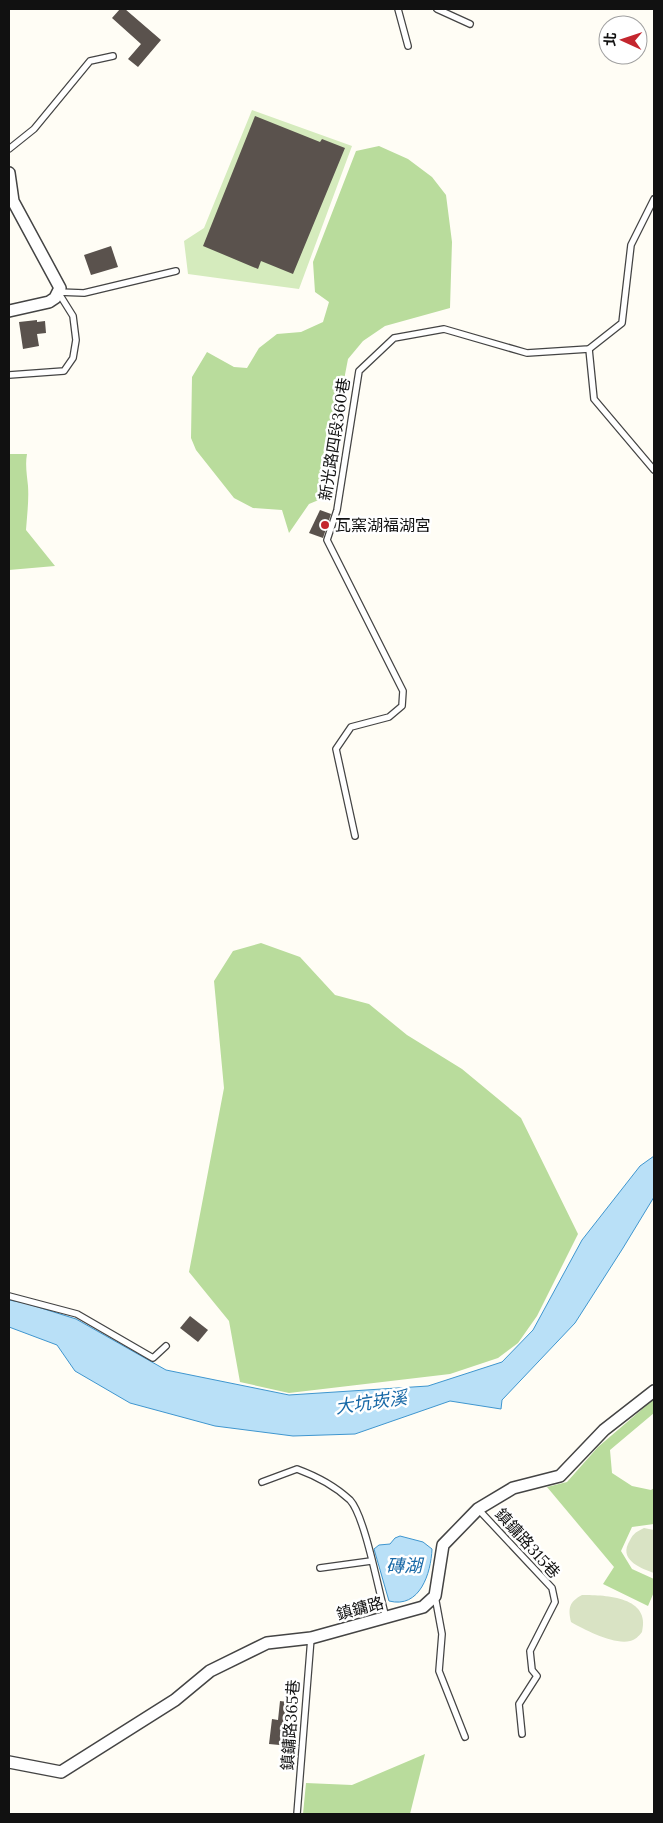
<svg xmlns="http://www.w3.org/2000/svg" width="663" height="1823" viewBox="0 0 663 1823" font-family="Lora,'Noto Sans TC',serif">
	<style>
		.green { fill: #d5ebbd }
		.forest { fill: #b9dc9c }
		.cemetery { fill: #d9e3c4 }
		.water { fill: #b9e0f7; stroke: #3f96cf }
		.building { fill: #5a524d }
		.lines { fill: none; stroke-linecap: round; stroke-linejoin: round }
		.service-casing { stroke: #444; stroke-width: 8 }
		.minor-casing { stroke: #444; stroke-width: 14 }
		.service { stroke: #fff; stroke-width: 5.5 }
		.minor { stroke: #fff; stroke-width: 11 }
		.poi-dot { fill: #c4262e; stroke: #fff; stroke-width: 2 }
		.labels { text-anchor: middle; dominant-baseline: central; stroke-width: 5; stroke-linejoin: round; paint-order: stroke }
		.street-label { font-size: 16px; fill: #111; stroke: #fff }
		.poi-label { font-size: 16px; fill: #111; stroke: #fff; text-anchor: start }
		.water-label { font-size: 18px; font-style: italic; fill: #1768a6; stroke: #fff }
	</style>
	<rect width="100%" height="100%" fill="#fffdf5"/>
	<path class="green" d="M252,110L352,146L299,289L188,274L184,241L204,228Z"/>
	<g class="forest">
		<path d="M379,146L408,159L432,177L446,195L452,242L450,308L385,326L363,341L348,359L321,499L309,504L289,533L282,510L253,508L234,498L196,450L191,438L192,377L207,352L234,367L247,368L259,348L277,334L301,332L323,322L329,302L315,292L313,262L356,151Z"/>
		<path d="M9,454H27C25,465 27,475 28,486C29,501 27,515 26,530L55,566L9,570Z"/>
		<path d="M261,943L300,957L335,995L369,1004L407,1035L462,1069L521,1118L578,1234L537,1316L518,1343L498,1358L450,1374L289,1393L240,1382L229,1321L189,1272L224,1088L214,981L233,951Z"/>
		<path d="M654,1399V1413L610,1450L612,1473L632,1486L651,1490L654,1488V1524L632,1527L621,1551L632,1569L654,1579V1592L648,1606L603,1584L614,1567L547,1487L567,1482L598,1447Z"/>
		<path d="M425,1754L410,1814H303L306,1783L352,1785Z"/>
	</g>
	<g class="cemetery">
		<path d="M644,1528L654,1530V1573C643,1569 620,1561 628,1544C633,1534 634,1533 644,1528Z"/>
		<path d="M582,1595C607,1595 651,1597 642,1632C639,1636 635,1640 630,1641C614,1645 585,1630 571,1622C568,1608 569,1602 582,1595Z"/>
	</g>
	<g class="water">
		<path d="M654,1156V1197L623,1248L575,1323L502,1400L501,1409L450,1401L355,1434L293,1436L215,1426L130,1403L75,1371L57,1345L9,1327V1300L25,1303L76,1319L166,1370L289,1395L428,1386L502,1362L533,1330L582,1240L640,1166Z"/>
		<path d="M400,1536L423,1542L432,1549C431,1573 420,1609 389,1601L374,1549L379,1545L390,1544L395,1538Z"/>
	</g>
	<g class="building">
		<path d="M120,9H125L161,40L138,67L128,59L141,44L112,18Z"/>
		<path d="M255,116L320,142L322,139L345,148L293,274L261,261L258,269L203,246Z"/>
		<path d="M111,246L118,267L91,275L84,255Z"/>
		<path d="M37,320V322L45,321L46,333L37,334L39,346L23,349L19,322Z"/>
		<path d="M320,510L331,514L323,538L309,533Z"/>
		<path d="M190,1316L208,1330L198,1342L180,1328Z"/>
		<path d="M280,1701L295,1703L290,1746L269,1744L272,1719L278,1720Z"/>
	</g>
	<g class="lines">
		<defs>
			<g id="service">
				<path d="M398,9L408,46"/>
				<path d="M437,9L470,24"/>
				<path d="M9,149L34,129L90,61L113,56"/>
				<path d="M58,292L84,293L176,271"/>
				<path d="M589,349L594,399L654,470"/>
				<path d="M9,375L64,371L73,358L76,340L73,316L58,292"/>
				<path d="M355,836L336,749L351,727L389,717L402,706L403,691L327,540L337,510L359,371L394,338L444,329L527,353L589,349L622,323L631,245L654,199"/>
				<path d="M9,1296L77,1314L153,1358L166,1346"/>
				<path d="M262,1482L297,1469C316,1476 335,1486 350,1500C365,1516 379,1593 386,1618"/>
				<path d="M478,1509L552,1588L555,1602L530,1651L532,1670L537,1676L519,1704L522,1734"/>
				<path d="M320,1568L371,1561"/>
				<path d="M435,1596L442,1634L439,1671L465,1737"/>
				<path d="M297,1814L311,1638"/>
			</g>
			<g id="minor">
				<path d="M9,173L13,201L60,288L55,298L49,302L9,311"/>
				<path d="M9,1762L61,1772L175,1700L210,1671L267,1643L311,1638L423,1607L435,1596L443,1545L478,1509L513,1488L560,1476L604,1430L654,1391"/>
			</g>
		</defs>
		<use href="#service" class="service-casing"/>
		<use href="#minor" class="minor-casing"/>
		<use href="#service" class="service"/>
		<use href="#minor" class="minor"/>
	</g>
	<circle class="poi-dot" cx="325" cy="525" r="5"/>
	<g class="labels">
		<g class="street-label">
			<text transform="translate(334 439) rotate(-81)">新光路四段360巷</text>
			<text transform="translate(528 1543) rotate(48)">鎮鏞路315巷</text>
			<text transform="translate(360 1608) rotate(-15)">鎮鏞路</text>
			<text transform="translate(290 1725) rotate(-86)">鎮鏞路365巷</text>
		</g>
		<g class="poi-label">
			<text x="335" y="525">瓦窯湖福湖宮</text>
		</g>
		<g class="water-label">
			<text transform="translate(371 1402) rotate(-8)">大坑崁溪</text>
			<text x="404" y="1565">磚湖</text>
		</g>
	</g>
	<rect width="663" height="1823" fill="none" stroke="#111111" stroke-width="20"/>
	<g transform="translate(623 40) rotate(273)"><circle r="24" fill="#ffffff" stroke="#a0a0a0"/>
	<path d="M0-4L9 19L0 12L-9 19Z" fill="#c4262e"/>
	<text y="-8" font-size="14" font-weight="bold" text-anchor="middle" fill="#111111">北</text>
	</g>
</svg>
